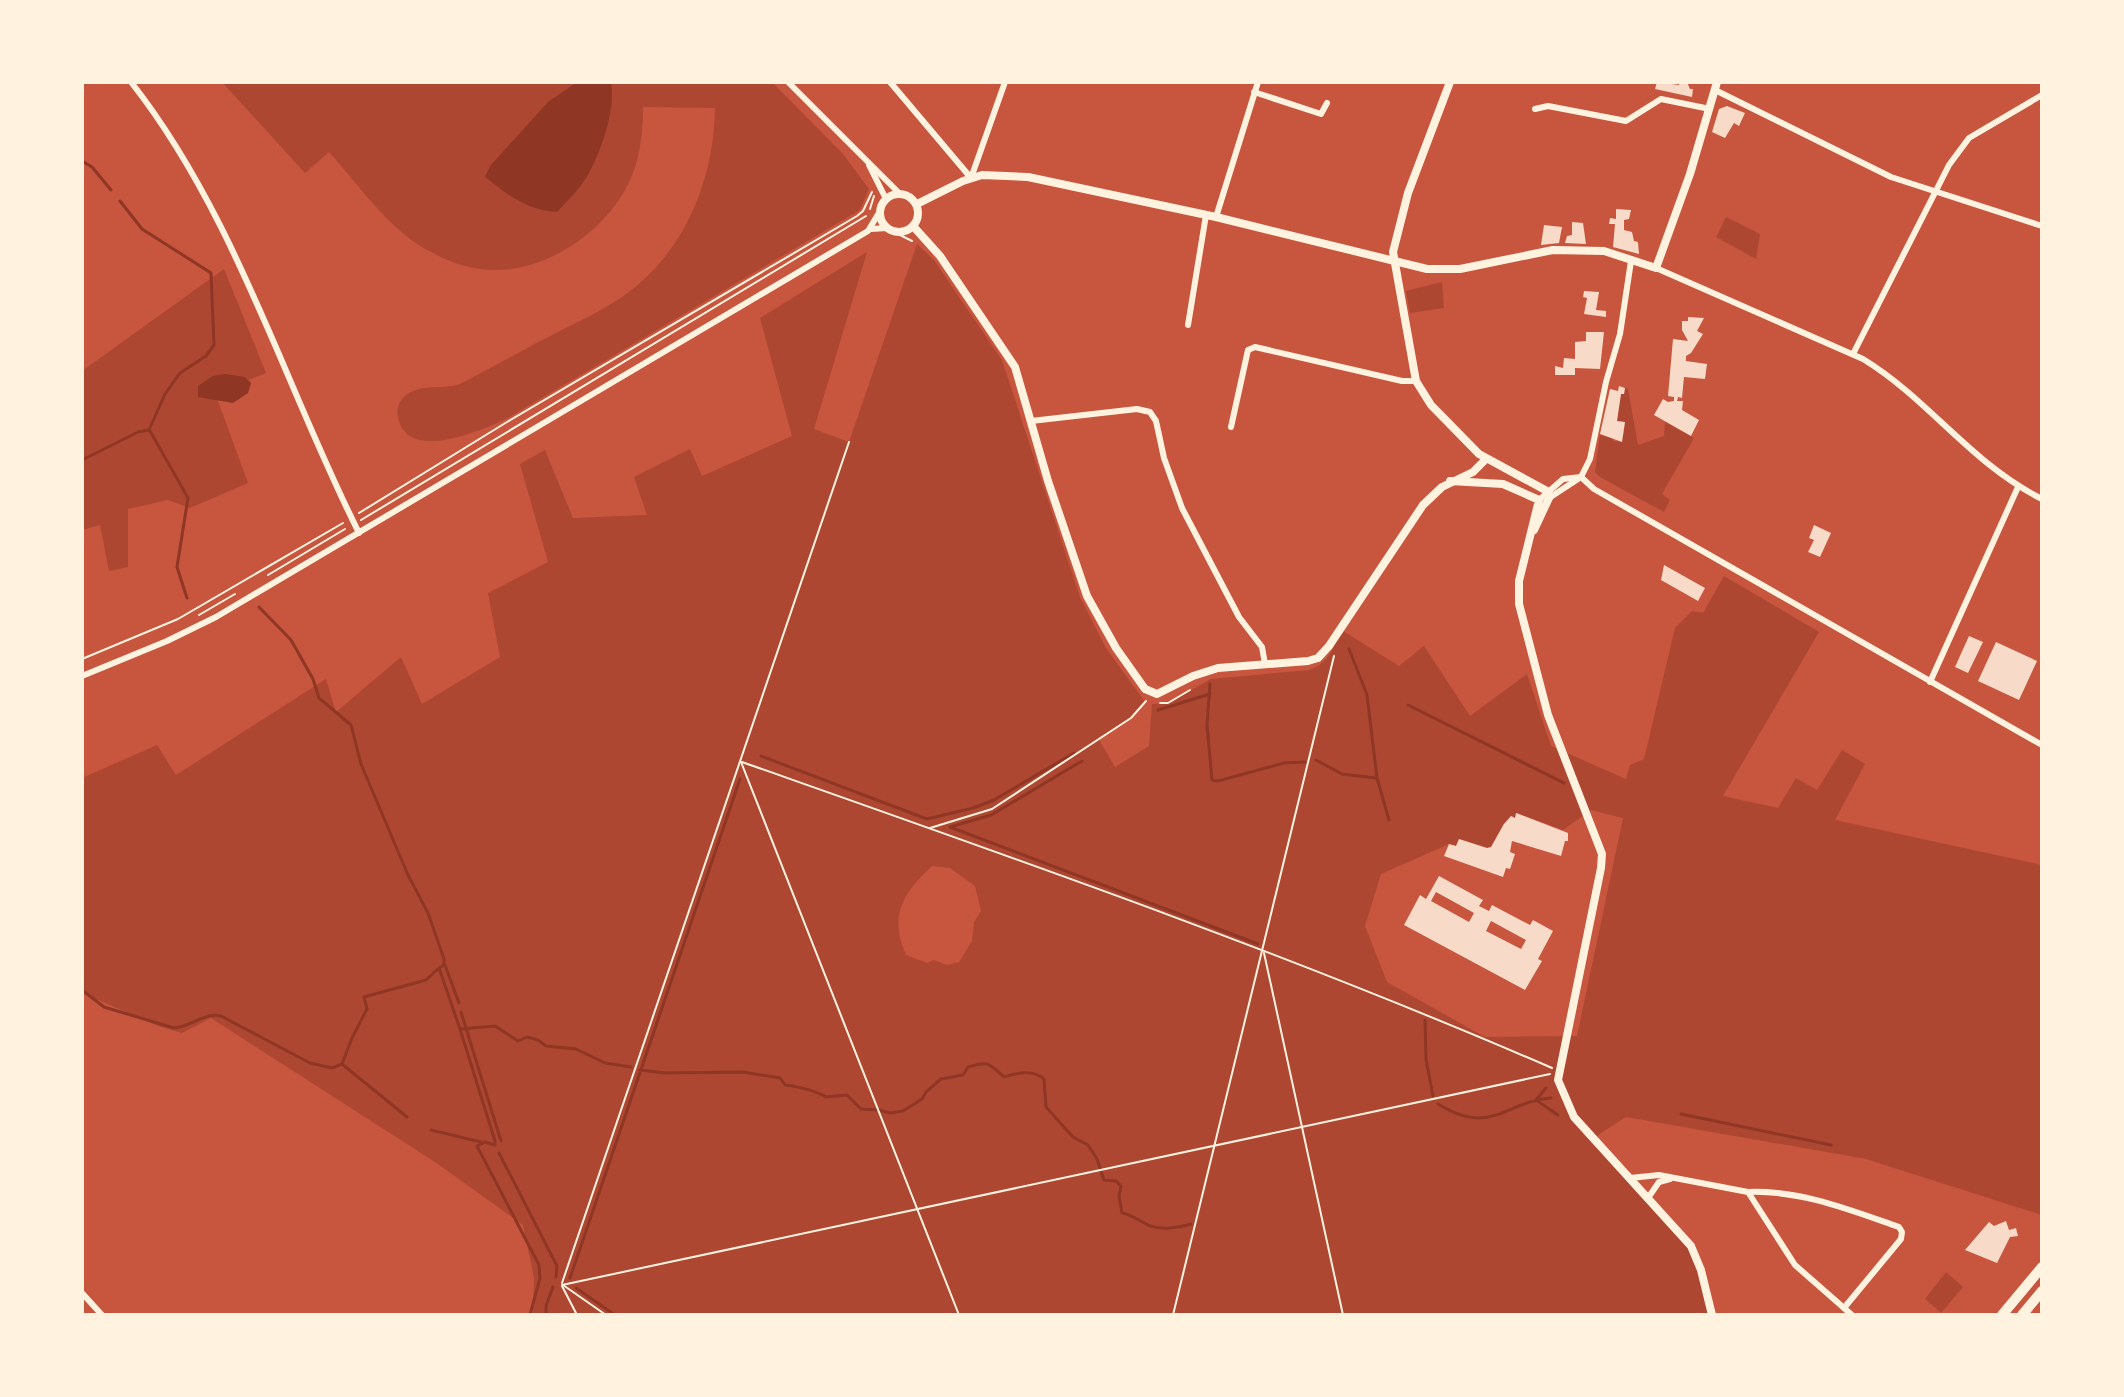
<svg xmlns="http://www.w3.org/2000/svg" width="2124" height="1397" viewBox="0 0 2124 1397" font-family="'Source Sans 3',sans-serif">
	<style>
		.green { fill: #ae4732; fill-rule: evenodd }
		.water { fill: #8f3625 }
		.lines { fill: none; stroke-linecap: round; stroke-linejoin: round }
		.stream { stroke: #8f3625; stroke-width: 3 }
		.building { fill: #f7dbc8; fill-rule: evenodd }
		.path { stroke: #fff3e0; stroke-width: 2 }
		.minor { stroke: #fff3e0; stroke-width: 6 }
		.tertiary { stroke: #fff3e0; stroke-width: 8 }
		.primary { stroke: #fff3e0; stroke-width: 10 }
	</style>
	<rect width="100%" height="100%" fill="#c8553d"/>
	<g class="green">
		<path d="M222,82H772L843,154L869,189L860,210L508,418C482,430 407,464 398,417C396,409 399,401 406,395C423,383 443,390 460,384C491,368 521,351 552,335C575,323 600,312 622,297C684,254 714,181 715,108L643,107C643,130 641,151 633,173C613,226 551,271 494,270C471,270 449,262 429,251C391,232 358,184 329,152L305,173Z"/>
		<path d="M1726,217L1760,234L1756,259L1716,237Z"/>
		<path d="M917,244L934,260L1002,360L1080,597L1106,648L1145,702L1131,718L1098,738L1115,767L1149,746L1152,704L1168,703L1211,679L1309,670C1329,663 1334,648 1340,629L1399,666L1424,646L1470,716L1527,674L1551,746L1626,779L1630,765L1644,759L1675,628L1692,611L1703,613L1724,576L1819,632L1723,796L1778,808L1796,778L1817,790L1842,750L1865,764L1835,820L2042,865V1215L1866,1159L1626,1117L1598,1135V1145L1691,1246L1712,1315H533L534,1278L523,1225L435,1162L211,1018L182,1033L158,1026L82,993V778L157,745L176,775L326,679L336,712L401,657L422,704L500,657L488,593L548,562L520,464L545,450L573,518L647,515L634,477L690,449L702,476L792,436L760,318L867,252L814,429L849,442ZM1591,810L1623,818L1577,1036L1485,1037L1387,982L1365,926L1381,874L1449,844L1456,846L1459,839L1487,848L1491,847L1503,824L1515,818L1517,813L1563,830ZM932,866L950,868L975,886L981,911L974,922L972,941L959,962L947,965L934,960L927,963L906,955C889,916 902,894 932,866Z"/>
		<path d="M224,269L266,373L215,393L248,483L190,508L168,500L128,509V567L109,571L100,525L82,530V371Z"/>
		<path d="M1442,282L1444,308L1410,313L1406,291Z"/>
		<path d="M1625,388L1628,389L1638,445L1664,436L1665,422L1694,438L1662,494L1670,500L1664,512L1600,477L1595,472L1600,435L1612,437L1613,441L1622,442L1625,423L1617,421L1621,394H1624Z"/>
		<path d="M1946,1272L1963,1287L1941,1313L1925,1299Z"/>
	</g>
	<g class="water">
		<path d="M577,82H611C616,109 602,149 589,173C581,188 568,200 557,212C526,210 508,195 485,177L490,166L548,102Z"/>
		<path d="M225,374L245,377L251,383L248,393L233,403L198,397V386L213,376Z"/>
	</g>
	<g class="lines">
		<g class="stream">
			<path d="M82,161L92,167L111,190"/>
			<path d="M150,431L188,498L177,567L187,598"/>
			<path d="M82,460L138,432L149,430L165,394L180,373L206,356L214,345L211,273L142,229L120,201"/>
			<path d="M259,607L291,640L313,679L319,698L351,725L361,764L408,875L428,913L444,959V964L440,968"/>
			<path d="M1349,649L1367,695L1377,778L1389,820"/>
			<path d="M1210,684L1207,725L1212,780L1218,781L1284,763L1305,762"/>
			<path d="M1408,705L1564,783"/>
			<path d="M1158,710L1210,694"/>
			<path d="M761,756L927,819L973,808L994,800L1074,753"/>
			<path d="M1316,760L1342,774L1376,778"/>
			<path d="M1082,761L991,815L950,827L1258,944"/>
			<path d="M445,965L459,1003"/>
			<path d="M82,990L104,1007L174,1028C190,1027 205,1012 221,1016L310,1063L332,1068L342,1064L352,1038L367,1009L364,997L426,980L439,968L460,1029L495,1026L518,1041L527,1037L538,1040L546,1046L576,1049L605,1063L631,1067"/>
			<path d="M461,1012L501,1141"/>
			<path d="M1425,1020L1426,1059L1433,1096"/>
			<path d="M460,1029L495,1141V1145L485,1142L477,1146L539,1265L540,1278L530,1315"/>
			<path d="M342,1064L407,1117"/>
			<path d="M640,1070L665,1073L743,1072L780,1078L785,1085C796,1086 817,1091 826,1097L847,1095L861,1109L879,1110L890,1113L903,1111L922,1099L926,1092L941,1079L963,1075L968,1067C988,1061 988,1062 1004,1077C1017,1073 1033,1069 1044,1079L1046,1107L1073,1137L1088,1145L1097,1159L1104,1180L1116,1181L1121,1186L1119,1196L1122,1213C1132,1215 1137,1219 1146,1224C1158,1231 1179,1228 1191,1224"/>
			<path d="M1546,1088L1536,1100L1558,1115"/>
			<path d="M1438,1104C1492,1137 1503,1102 1551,1098"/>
			<path d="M1681,1114L1831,1145"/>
			<path d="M431,1130L481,1142"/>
			<path d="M499,1153L557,1266L556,1277"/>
			<path d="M570,1278L740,779"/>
			<path d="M576,1288L615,1315"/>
			<path d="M546,1315V1306L553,1287"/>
		</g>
	</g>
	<g class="building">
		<path d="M1657,82L1679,85V82H1687L1690,89H1693L1692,97L1655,89Z"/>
		<path d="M1727,106L1745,113L1739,126L1734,123L1725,138L1712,132L1719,109Z"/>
		<path d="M1616,209L1631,210L1629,219L1624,220V230L1632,232L1634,241L1638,242L1639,254L1613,247L1615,224H1609L1610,218L1616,219Z"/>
		<path d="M1572,222L1583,223L1586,244L1565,243L1567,236L1572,235Z"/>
		<path d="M1544,225L1562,227L1559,243L1541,245Z"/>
		<path d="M1584,291L1599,292L1596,310L1606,311V317L1584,314L1587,298L1583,297Z"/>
		<path d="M1688,317L1704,318L1697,331L1703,334L1691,353L1686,356V361L1707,364L1705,379L1684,377L1682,398L1678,397L1677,401H1683L1682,410L1699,420L1691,436L1654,415L1663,399L1668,402L1674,401V397L1668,396L1673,339L1688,341L1682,330V321H1688Z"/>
		<path d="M1586,332H1604L1600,369L1575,368V375H1555V366L1563,368L1564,358L1575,359V342L1586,341Z"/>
		<path d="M1619,386L1625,388L1624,394H1621L1617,421L1625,422L1622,442L1600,434L1610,389L1618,391Z"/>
		<path d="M1814,525L1831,533L1820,557L1808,552L1814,540L1809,538Z"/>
		<path d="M1664,565L1705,588L1698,601L1661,580Z"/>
		<path d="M1969,636L1983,642L1968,673L1955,667Z"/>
		<path d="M1996,642L2037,661L2019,700L1978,681Z"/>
		<path d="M1516,813L1568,833V841H1565L1561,856L1512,841L1510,852L1515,854L1510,869L1506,868L1503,877L1444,856L1449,844L1456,846L1459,839L1487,848L1491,847L1504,824L1511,816L1515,818Z"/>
		<path d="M1439,876L1483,900L1479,906L1489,911L1492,905L1530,925L1533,920L1553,931L1538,959L1542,961L1525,990L1404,925L1420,895L1426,899ZM1436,892L1474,913L1469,922L1431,901ZM1491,921L1526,940L1521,949L1486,931Z"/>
		<path d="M2006,1221L2009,1230L2016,1228L2018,1236L2010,1237L1997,1263L1965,1250L1989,1222L1994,1226Z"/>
	</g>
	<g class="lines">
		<g class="path">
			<path d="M870,209L874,196"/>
			<path d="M896,233L912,241"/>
			<path d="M359,513L507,422L857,216L863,211L872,192"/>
			<path d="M361,520L866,216"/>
			<path d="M268,575L345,529"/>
			<path d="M199,615L235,594"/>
			<path d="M82,659L178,619L343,523"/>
			<path d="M1160,703H1168L1190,690"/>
			<path d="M741,762L959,1315"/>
			<path d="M742,762C1014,858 1287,953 1552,1068"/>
			<path d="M930,828L992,809L1131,718L1146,701"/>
			<path d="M1264,953L1343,1315"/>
			<path d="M562,1283L849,442"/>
			<path d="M562,1285L1550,1074"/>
			<path d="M563,1285L606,1315"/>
			<path d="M562,1286L577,1315"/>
			<path d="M1173,1315L1334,656"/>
		</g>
		<g class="minor">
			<path d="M131,82C235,214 284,384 359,533"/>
			<path d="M788,82L900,194"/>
			<path d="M890,82L971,178"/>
			<path d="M1715,90L1891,177L2042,226"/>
			<path d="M1254,92L1321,114L1327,103"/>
			<path d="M1535,109L1548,106L1626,121L1661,99L1710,109"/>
			<path d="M869,165L886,199"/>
			<path d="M971,178L1005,82"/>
			<path d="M1216,217L1258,82"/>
			<path d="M871,229L887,228"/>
			<path d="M1656,268L1863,359C1930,400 1970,463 2042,499"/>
			<path d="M1188,325L1206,215"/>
			<path d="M1853,354L1949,165L1969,138L2042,95"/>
			<path d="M1031,421L1137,409L1150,412L1156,421L1164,458L1182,508L1239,617L1262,647L1265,664"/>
			<path d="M1231,427L1248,350L1255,347L1402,381H1416"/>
			<path d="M1581,477L1594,489L2042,745"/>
			<path d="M1549,498L1581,477L1590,459L1606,382L1620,334L1631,261"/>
			<path d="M1539,500L1563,479L1581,477"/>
			<path d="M82,676L167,641L216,617L868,231L880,211"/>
			<path d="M1930,682L2018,487"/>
			<path d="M1630,1178L1659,1175L1748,1192L1795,1265L1852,1315"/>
			<path d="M1748,1192C1801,1190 1850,1210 1899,1227L1902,1232L1901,1239L1844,1308"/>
			<path d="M1648,1198L1659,1182L1670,1179"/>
			<path d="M82,1293L102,1315"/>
		</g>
		<g class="tertiary">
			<path d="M1450,82L1408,193L1393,252L1416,381L1431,405L1479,454L1547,491L1549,498L1534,530"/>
			<circle cx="899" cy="213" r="19"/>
			<path d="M917,204L963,181L982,175L1028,177L1216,217L1427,269H1460L1553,250L1604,251L1656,268L1690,174L1717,82"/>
			<path d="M913,226L940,256L1015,367L1048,481L1087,596L1116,648L1145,689L1157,694L1193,676L1218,668L1308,661L1318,658L1329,646L1423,505L1442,487L1473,472L1486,459"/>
			<path d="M1450,481L1503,484L1539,500L1519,581V604L1548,715L1602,854L1601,868L1558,1080L1574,1117L1691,1246L1701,1270L1712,1315"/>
		</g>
		<g class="primary">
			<path d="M2002,1315L2042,1267"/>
			<path d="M2022,1315L2042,1291"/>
		</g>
	</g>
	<rect width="2124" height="1397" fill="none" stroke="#fff3e0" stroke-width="168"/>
</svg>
